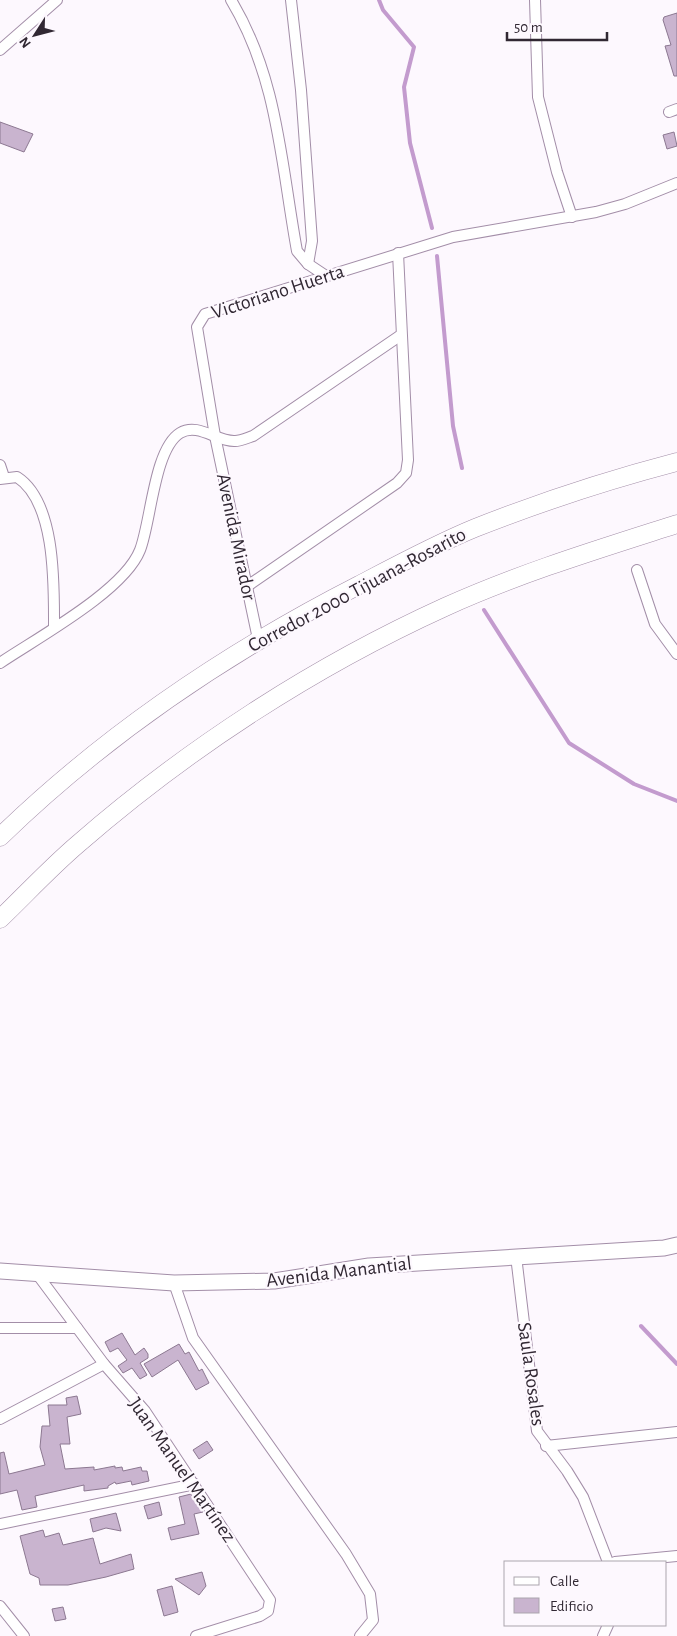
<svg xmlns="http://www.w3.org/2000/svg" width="677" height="1636" viewBox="0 0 677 1636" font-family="'Alegreya Sans',sans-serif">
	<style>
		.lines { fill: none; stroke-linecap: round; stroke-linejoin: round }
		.stream { stroke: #c39bce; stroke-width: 4 }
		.building { fill: #c9b4cf; stroke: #8c7891 }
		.minor-casing { stroke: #a38ea8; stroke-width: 12 }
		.secondary-casing { stroke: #a38ea8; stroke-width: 17 }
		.trunk-casing { stroke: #a38ea8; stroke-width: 19 }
		.minor { stroke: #fff; stroke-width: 10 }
		.secondary { stroke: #fff; stroke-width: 15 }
		.trunk { stroke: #fff; stroke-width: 18 }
		.labels { text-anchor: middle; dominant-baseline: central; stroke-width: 4.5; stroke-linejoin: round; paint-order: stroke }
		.street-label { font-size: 20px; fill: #312833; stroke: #fdf8fe }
	</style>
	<rect width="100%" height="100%" fill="#fdf8fe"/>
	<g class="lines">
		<g class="stream">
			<path d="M379,0L383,10L414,47L404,87L410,143L432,228"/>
			<path d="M437,256L453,426L462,468"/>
			<path d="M484,610L569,743L634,784L677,801"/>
			<path d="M641,1326L677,1364"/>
		</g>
	</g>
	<g class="building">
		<path d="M677,13V76H674L665,46L671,45L663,20L664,17Z"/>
		<path d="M0,122L33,134L24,152L0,143Z"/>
		<path d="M674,132L677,146L667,149L663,135Z"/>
		<path d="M122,1333L135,1355L144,1348L148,1354V1358L140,1363L147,1375L140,1379L132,1368L123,1373L118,1366L127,1360L118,1348L110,1352L105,1342Z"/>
		<path d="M179,1344L185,1354L189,1352L199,1371L202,1369L209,1383L196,1390L178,1360L152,1377L144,1364Z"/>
		<path d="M77,1396L81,1414L67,1417L70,1444H60L65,1469L94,1467V1470L115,1466V1468L122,1467L123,1471L141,1467L142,1471H147L149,1481L132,1485L131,1481L116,1484L115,1482L108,1486V1488L84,1491V1485L35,1496L37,1507L22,1510L17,1490L0,1494V1453L4,1452L9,1474L45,1465L40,1447L42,1426H50L48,1405H67L66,1398Z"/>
		<path d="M207,1441L213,1450L199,1459L193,1450Z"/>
		<path d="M191,1494L203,1512L194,1514L199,1534L171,1540L168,1528L185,1524L179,1497Z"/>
		<path d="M159,1502L162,1515L148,1519L144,1506Z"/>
		<path d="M116,1513L121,1531L106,1528L93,1532L90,1519Z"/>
		<path d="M43,1530L45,1537L59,1533L63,1545L93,1538L100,1564L131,1554L134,1569L106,1577L68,1585H40L39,1578L30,1574L20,1536Z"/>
		<path d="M202,1572L206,1586L199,1595L175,1579Z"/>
		<path d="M172,1586L178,1612L164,1616L157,1590Z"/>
		<path d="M63,1607L66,1619L55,1621L52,1609Z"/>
	</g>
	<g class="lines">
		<defs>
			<g id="minor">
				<path d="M231,0C278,78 281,164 297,251L308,264L326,276"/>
				<path d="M291,0L301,90L312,241L308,264"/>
				<path d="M535,0L538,97L557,172L572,217"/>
				<path d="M0,50L57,0"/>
				<path d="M669,112L677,109"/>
				<path d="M0,465L4,477"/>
				<path d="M0,479L17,477C56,502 54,585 54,627"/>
				<path d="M637,570L655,624L677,654"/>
				<path d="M246,587L397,483L406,473L408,460L398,253"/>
				<path d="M258,639L215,436L197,327L205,314L453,237L596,212L625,204L677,183"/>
				<path d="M0,663C37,638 124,591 140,550C151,522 154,449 180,433C198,422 217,442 235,441C240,441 247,438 253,436L401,335"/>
				<path d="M516,1256L537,1431L567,1471L583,1497L608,1562"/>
				<path d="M37,1274L104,1364L145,1411L270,1600L268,1611L260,1616L196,1636"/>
				<path d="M174,1283L193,1338L346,1554L370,1594L373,1620L360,1636"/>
				<path d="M0,1328H77"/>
				<path d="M0,1419L104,1364"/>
				<path d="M546,1446L677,1432"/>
				<path d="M0,1524L195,1484"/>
				<path d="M615,1562L677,1556"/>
				<path d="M0,1606L24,1636"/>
				<path d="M603,1636L608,1625"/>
			</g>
			<path id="secondary" d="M0,1271L174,1283L274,1281L369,1266L664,1248L677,1245"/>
			<g id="trunk">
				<path d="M0,837C106,734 228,652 359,585C397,565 436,544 475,528C541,502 608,480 677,462"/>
				<path d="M0,919C26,894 51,867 78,844C187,749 313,667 445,607C520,573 599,549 677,524"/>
			</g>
		</defs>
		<use href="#minor" class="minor-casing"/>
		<use href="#secondary" class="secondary-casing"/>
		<use href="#trunk" class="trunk-casing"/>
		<use href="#minor" class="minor"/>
		<use href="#secondary" class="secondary"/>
		<use href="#trunk" class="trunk"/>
	</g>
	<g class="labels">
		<g class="street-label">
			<text transform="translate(278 292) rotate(-18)">Victoriano Huerta</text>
			<text transform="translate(236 537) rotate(78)">Avenida Mirador</text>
			<text transform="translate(357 590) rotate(-28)">Corredor 2000 Tijuana-Rosarito</text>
			<text transform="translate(339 1272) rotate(-7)">Avenida Manantial</text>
			<text transform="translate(531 1374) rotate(82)">Saula Rosales</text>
			<text transform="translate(182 1470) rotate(55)">Juan Manuel Martínez</text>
		</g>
	</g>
	<rect x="504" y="1561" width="162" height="65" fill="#fdf8fe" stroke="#aba5ad"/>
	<rect x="514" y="1577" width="25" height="8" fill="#ffffff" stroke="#aba5ad"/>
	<text x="550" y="1586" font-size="15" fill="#312833">Calle</text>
	<rect x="514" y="1598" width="25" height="15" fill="#c9b4cf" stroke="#aba5ad"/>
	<text x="550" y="1611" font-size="15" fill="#312833">Edificio</text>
	<g transform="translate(35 35) rotate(234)" stroke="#fdf8fe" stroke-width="4" paint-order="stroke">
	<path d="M0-4L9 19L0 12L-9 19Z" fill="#312833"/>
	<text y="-8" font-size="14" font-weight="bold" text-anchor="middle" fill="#312833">N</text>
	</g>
	<path d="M507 32v8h100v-8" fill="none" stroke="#312833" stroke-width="2.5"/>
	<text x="514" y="32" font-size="15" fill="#312833" stroke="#fdf8fe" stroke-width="4" paint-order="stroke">50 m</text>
</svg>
